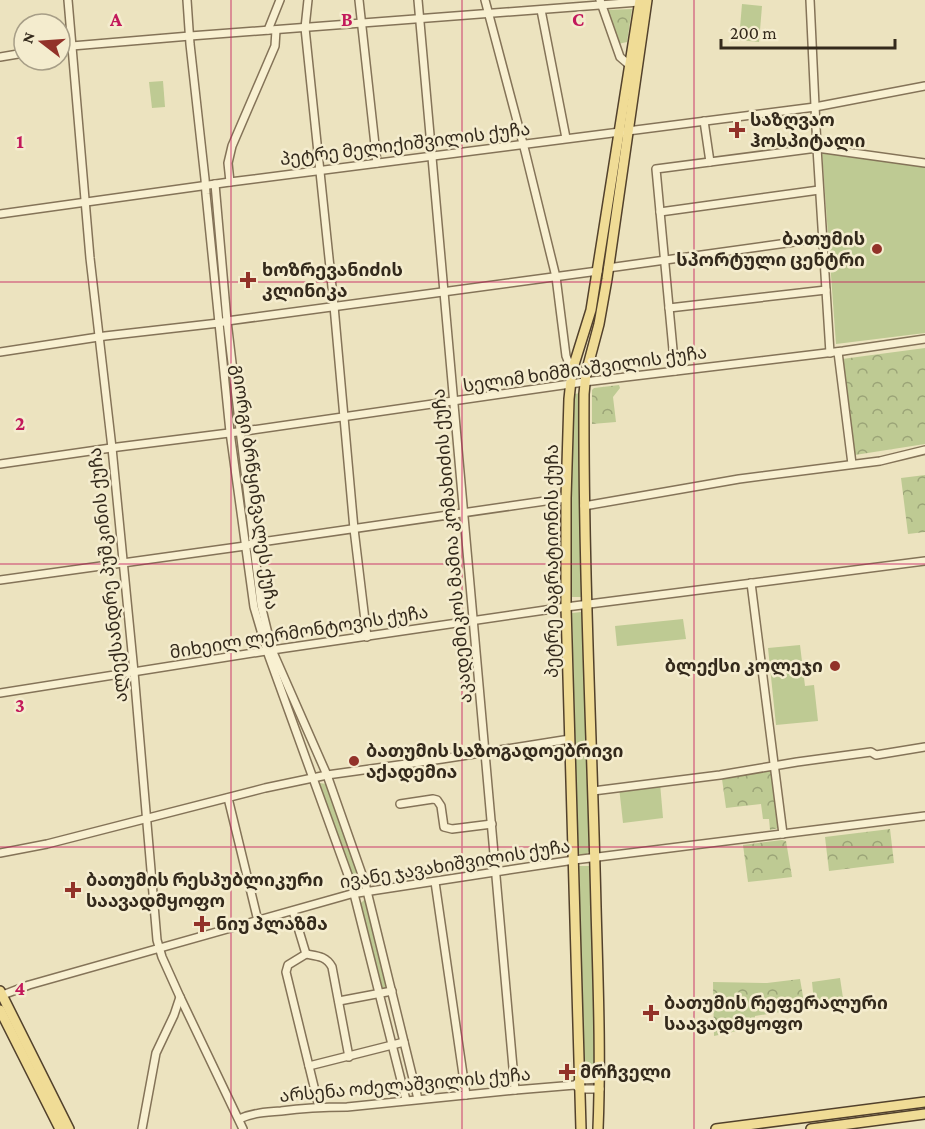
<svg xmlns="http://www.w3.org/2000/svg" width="925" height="1129" viewBox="0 0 925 1129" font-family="'Crimson Pro','Noto Sans Georgian',serif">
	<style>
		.grass { fill: #beca93 }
		.forest { fill: url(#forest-crowns) }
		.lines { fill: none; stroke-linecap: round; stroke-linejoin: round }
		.minor-casing { stroke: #847358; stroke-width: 10 }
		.major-casing { stroke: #52412c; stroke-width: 12 }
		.minor { stroke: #f8f0d1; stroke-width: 7 }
		.major { stroke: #f0dc96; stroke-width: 9 }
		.grid { fill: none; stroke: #c2185b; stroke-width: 1.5; stroke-opacity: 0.55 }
		.poi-dot { fill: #923229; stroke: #f4ecce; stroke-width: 2 }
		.labels { text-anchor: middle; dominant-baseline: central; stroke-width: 5; stroke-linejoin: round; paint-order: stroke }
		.poi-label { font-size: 18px; font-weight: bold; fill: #342a1c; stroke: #f4ecce; text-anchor: start }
		.street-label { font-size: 18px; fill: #342a1c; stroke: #f4ecce }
		.grid-label { font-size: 20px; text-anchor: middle; font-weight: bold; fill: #c2185b; stroke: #f4ecce; stroke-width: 5; stroke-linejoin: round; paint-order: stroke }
	</style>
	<defs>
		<pattern id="forest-crowns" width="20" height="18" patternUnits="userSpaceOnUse" patternTransform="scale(1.5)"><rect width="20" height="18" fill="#beca93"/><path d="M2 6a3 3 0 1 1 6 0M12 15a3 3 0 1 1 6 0" fill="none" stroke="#9ba477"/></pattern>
	</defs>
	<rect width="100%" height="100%" fill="#ece3bf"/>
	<g class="grass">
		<path d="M742,4L762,6L759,42L739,40Z"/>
		<path d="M163,81L165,107L152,108L149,82Z"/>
		<path d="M822,152L925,165V333L836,344Z"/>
		<path d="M580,393L584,597H571L573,398L575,394Z"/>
		<path d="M581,612L583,613L589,851L587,854L580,855L578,851L572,613Z"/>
		<path d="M683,619L686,639L617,646L615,626Z"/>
		<path d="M800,645L805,686L814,685L818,721L776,725L768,648Z"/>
		<path d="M320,783L326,784L361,879L354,881L319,786Z"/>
		<path d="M660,783L663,818L623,823L619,787Z"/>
		<path d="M579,866H589L591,869L596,1075L585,1077L583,1074Z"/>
		<path d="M364,900L368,901L387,984L386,988L382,989L380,986L360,904Z"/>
		<path d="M840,978L843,998L814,1002L812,982Z"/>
	</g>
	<g class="forest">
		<path d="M632,9L627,42L618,44L607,10Z"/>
		<path d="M925,348V444L855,455L842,359Z"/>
		<path d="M619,385L620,388L613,397L616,422L592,424V390L594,388Z"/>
		<path d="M925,475V532L908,534L901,478Z"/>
		<path d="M771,770L779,828L770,830L769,819H763L761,804L726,808L722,779Z"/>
		<path d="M890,829L894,863L829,871L825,837Z"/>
		<path d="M782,840L786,841L792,877L748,882L743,845Z"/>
		<path d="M800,979L805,1008L755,1016V1027L714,1036L713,982L767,983Z"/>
	</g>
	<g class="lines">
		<defs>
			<g id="minor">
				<path d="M68,0L90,258L112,448L134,672L157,940L162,957L180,997L243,1129"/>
				<path d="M187,0L190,44L205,179L206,194L230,432L254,607L267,651L352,886L406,1100"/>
				<path d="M308,0L305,28L334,306L354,529L367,637"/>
				<path d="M359,0L377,163"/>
				<path d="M418,0L515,1090"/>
				<path d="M485,0L525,151L556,277L566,356L572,371"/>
				<path d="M600,0L620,57L627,63H630"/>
				<path d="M810,0L817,148L830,353"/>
				<path d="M541,10L566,138"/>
				<path d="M268,30L280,0"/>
				<path d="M60,47L190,36L639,2"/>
				<path d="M0,57L24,53"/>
				<path d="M704,121L710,162"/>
				<path d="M230,182L228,163L232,146L275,46L276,30"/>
				<path d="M215,184L227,321L261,605L272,650L327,775L365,883L418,1099"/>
				<path d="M660,212L819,190"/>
				<path d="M0,214L230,182L815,107L925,86"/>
				<path d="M608,268L823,238"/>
				<path d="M669,308L826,290"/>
				<path d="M0,352L105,336L219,323L227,321L598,271"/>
				<path d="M838,352L852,464"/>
				<path d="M675,371L656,169L817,148L925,163"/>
				<path d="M0,464L118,447L245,431L584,382L843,351L925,339"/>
				<path d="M584,506L739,479L880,461L925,450"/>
				<path d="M0,580L245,546L254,543L566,498"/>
				<path d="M751,583L783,834"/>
				<path d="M0,693L272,650L566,607L925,561"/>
				<path d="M593,791L720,775L797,762L871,752L876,755L925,747"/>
				<path d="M228,798L258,921"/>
				<path d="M400,804L433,799L437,800L441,806L444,827L452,829L492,824"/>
				<path d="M0,853L47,844L265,788L327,775L442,759L570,739"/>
				<path d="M435,882L466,1095"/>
				<path d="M293,911L306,954"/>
				<path d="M0,996L29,985L351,894L574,860L925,816"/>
				<path d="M339,1001L392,991"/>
				<path d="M309,1066L404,1042"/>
				<path d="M577,1083L580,1080L600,1079"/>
				<path d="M319,1107L286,972L288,965L306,954C317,956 326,956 332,967L349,1057"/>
				<path d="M239,1119C252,1113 266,1112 281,1111C303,1108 325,1107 347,1107L515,1090L575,1085L580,1089H600"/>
				<path d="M142,1129L156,1053L174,1015L180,997"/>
			</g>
			<g id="major">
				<path d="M0,991L69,1129"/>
				<path d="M0,1010L60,1129"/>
				<path d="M581,1129L566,607V498L569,399L572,371L591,310L640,0"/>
				<path d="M598,1129C601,1055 598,981 596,907C592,736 583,565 584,394L586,373L599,324L607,279L647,0"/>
				<path d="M716,1129L925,1102"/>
				<path d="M811,1129L925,1114"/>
			</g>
		</defs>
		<use href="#minor" class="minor-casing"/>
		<use href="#major" class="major-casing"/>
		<use href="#minor" class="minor"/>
		<use href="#major" class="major"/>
	</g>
	<path class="grid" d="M231,0V1129M462,0V1129M694,0V1129M0,282H925M0,564H925M0,847H925"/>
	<g class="poi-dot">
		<path d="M734 121h6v6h6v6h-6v6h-6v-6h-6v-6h6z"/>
		<circle cx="877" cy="249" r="6"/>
		<path d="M245 271h6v6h6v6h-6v6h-6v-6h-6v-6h6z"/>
		<circle cx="835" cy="666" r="6"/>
		<circle cx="354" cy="761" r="6"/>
		<path d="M70 881h6v6h6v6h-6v6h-6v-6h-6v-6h6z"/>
		<path d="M199 915h6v6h6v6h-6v6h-6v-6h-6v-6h6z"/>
		<path d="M648 1004h6v6h6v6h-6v6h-6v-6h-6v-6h6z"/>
		<path d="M564 1063h6v6h6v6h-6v6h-6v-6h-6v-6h6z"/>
	</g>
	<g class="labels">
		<g class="poi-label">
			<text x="750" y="120">საზღვაო<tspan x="750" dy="21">ჰოსპიტალი</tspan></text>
			<text x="865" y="239" text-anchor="end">ბათუმის<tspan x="865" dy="21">სპორტული ცენტრი</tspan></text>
			<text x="262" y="270">ხოზრევანიძის<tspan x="262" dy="21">კლინიკა</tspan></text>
			<text x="823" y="666" text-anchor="end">ბლექსი კოლეჯი</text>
			<text x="366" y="751">ბათუმის საზოგადოებრივი<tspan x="366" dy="21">აქადემია</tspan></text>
			<text x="86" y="880">ბათუმის რესპუბლიკური<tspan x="86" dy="21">საავადმყოფო</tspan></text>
			<text x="216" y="924">ნიუ პლაზმა</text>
			<text x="664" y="1003">ბათუმის რეფერალური<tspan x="664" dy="21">საავადმყოფო</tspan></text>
			<text x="580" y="1072">მრჩველი</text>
		</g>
		<g class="street-label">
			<text transform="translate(405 144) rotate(-7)">პეტრე მელიქიშვილის ქუჩა</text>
			<text transform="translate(585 369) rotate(-8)">სელიმ ხიმშიაშვილის ქუჩა</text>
			<text transform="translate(255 487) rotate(82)">გიორგი ბრწყინვალეს ქუჩა</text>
			<text transform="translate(452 546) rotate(-95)">აკადემიკოს მამია კომახიძის ქუჩა</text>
			<text transform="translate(552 561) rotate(-90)">პეტრე ბაგრატიონის ქუჩა</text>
			<text transform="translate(108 575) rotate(-96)">ალექსანდრე პუშკინის ქუჩა</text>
			<text transform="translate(299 632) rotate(-9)">მიხეილ ლერმონტოვის ქუჩა</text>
			<text transform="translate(455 864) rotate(-9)">ივანე ჯავახიშვილის ქუჩა</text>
			<text transform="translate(405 1085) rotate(-5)">არსენა ოძელაშვილის ქუჩა</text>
		</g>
	</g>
	<g class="grid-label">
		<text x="116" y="26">A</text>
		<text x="347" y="26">B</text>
		<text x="578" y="26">C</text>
		<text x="20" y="148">1</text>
		<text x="20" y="430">2</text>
		<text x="20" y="712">3</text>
		<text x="20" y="995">4</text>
	</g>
	<g transform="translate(42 42) rotate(287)"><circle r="28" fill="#f4ecce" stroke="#a79e87" stroke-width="1.5"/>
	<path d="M0-4.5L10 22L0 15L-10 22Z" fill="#923229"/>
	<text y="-9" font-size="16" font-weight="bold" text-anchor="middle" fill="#342a1c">N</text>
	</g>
	<path d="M721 39v9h174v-9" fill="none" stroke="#342a1c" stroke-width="3"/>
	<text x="730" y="39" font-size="18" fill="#342a1c" stroke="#f4ecce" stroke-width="4.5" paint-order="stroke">200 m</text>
</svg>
